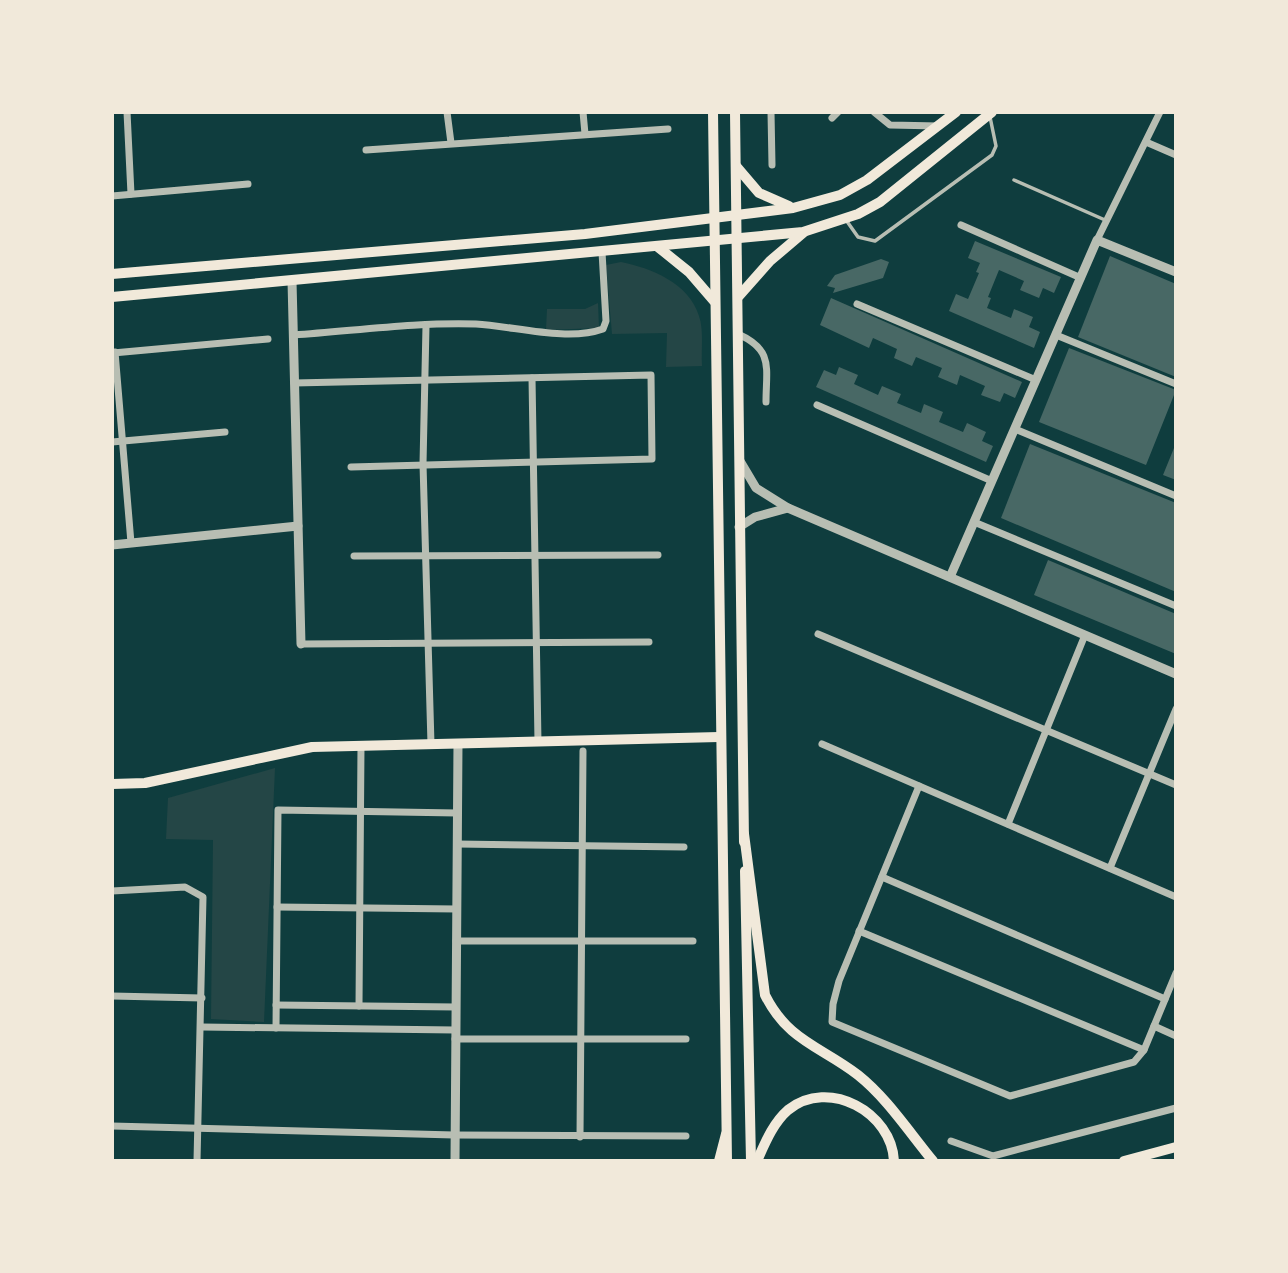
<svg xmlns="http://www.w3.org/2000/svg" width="1288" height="1273" viewBox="0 0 1288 1273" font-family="Inter,sans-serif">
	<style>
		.green { fill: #244646 }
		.building { fill: #486865 }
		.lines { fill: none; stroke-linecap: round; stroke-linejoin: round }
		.service { stroke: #b8beb3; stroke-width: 3.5 }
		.minor { stroke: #b8beb3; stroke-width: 7 }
		.tertiary { stroke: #b8beb3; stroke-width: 9 }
		.secondary { stroke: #f1e9da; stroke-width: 10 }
		.primary { stroke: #f1e9da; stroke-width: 10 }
	</style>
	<rect width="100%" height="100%" fill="#0f3d3e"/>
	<g class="green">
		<path d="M621,262C651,268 689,283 699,316C704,330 701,351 702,366L666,367L667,333L612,334L606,265Z"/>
		<path d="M598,303L599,328L546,330L547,309H585Z"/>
		<path d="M275,768L264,1022L211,1019L213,840L166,839L168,798Z"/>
	</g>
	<g class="building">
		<path d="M975,241L1061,277L1054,293L1043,288L1039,298L1020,290L1024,281L999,270L988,297L991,298L987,308L1011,318L1014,309L1033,317L1029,327L1040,332L1034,348L949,311L956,294L968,299L979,273L976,272L980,263L968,258Z"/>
		<path d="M1110,256L1176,284V377L1078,337Z"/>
		<path d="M881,259L889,262L883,278L833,293L835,288L827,286L835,275Z"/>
		<path d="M831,298L1022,382L1015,398L1004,393L1000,402L981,395L985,386L960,375L957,385L938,377L942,368L916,357L912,366L894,358L897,349L873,338L869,348L820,325Z"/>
		<path d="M1069,348L1176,390L1146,465L1039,422Z"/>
		<path d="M839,367L858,375L854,384L878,395L882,386L901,394L897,403L921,413L924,404L943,412L939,422L963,432L967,423L986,432L982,441L993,446L986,462L816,387L824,370L836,375Z"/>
		<path d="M1176,443V480L1163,475Z"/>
		<path d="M1030,444L1176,503V592L1001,518Z"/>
		<path d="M1048,560L1176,614V654L1034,595Z"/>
	</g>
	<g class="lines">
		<g class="service">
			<path d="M1014,180L1105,220"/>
			<path d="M846,220L858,237L875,241L992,155L996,146L990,117"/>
		</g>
		<g class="minor">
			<path d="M127,112L131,194"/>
			<path d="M447,112L451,143"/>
			<path d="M583,112L585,134"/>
			<path d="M771,112L772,165"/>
			<path d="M874,112L890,125L939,126"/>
			<path d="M832,118L838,112"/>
			<path d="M1146,142L1176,155"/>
			<path d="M366,150L668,129"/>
			<path d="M112,196L248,184"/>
			<path d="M961,225L1081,278"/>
			<path d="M1097,240L1160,112"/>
			<path d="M857,304L1036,380"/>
			<path d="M426,326L423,464L431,744"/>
			<path d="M738,334C774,350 766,368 766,402"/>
			<path d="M294,335C354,331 416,322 476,324C514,326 567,342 603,329L606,321L602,252"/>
			<path d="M1056,335L1176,384"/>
			<path d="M115,352L131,543"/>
			<path d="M113,353L268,339"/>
			<path d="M532,378L538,742"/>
			<path d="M294,383L651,375L652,459L351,467"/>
			<path d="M817,405L992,481"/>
			<path d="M1015,429L1176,496"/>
			<path d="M112,442L225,432"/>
			<path d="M974,522L1176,606"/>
			<path d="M354,556L658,555"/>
			<path d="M818,634L1176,785"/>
			<path d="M301,644L649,642"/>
			<path d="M822,744L1176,897"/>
			<path d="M919,786L839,981L833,1004L832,1022L1010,1096L1134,1062L1144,1050L1176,973"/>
			<path d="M1008,824L1085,635"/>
			<path d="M457,844L684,847"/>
			<path d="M1110,868L1176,709"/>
			<path d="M882,877L1165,999"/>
			<path d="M112,891L185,887L203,897L197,1161"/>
			<path d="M277,907L457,909"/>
			<path d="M859,931L1144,1050"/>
			<path d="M456,941H693"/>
			<path d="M112,996L202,998"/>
			<path d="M276,1005L456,1007"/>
			<path d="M359,1006L361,746"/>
			<path d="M1154,1026L1176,1036"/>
			<path d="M202,1027L455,1030"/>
			<path d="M276,1028L278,810L457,813"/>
			<path d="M455,1039H686"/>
			<path d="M112,1126L454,1135L686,1136"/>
			<path d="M580,1137L583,751"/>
			<path d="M951,1141L993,1156L1176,1108"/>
		</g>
		<g class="tertiary">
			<path d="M292,281L301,644"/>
			<path d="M740,461L756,488L788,508L1176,674"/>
			<path d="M739,527L755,517L788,508"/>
			<path d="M112,545L298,526"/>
			<path d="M950,577L1097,240L1176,272"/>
			<path d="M455,1161L458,744"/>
		</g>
		<g class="secondary">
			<path d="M713,112L727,1161"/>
			<path d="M735,112L744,842"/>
			<path d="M736,166L759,193L789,206"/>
			<path d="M658,247L689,272L714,301"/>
			<path d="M112,274L585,234L793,208L840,195L867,180L956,112"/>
			<path d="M739,296L770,261L803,233"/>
			<path d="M112,297L803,232L858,214L880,202L992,112"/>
			<path d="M112,784L145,783L312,747L719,737"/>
			<path d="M745,871L751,1161"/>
		</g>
		<g class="primary">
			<path d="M744,834L765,995C788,1041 820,1046 858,1075C887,1098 909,1132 933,1161"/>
			<path d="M719,1161L726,1134"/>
			<path d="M757,1161C765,1143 773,1123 788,1110C829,1077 892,1113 894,1161"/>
			<path d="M1124,1161L1176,1147"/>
		</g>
	</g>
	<rect width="1288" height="1273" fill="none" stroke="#f1e9da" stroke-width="228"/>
</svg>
